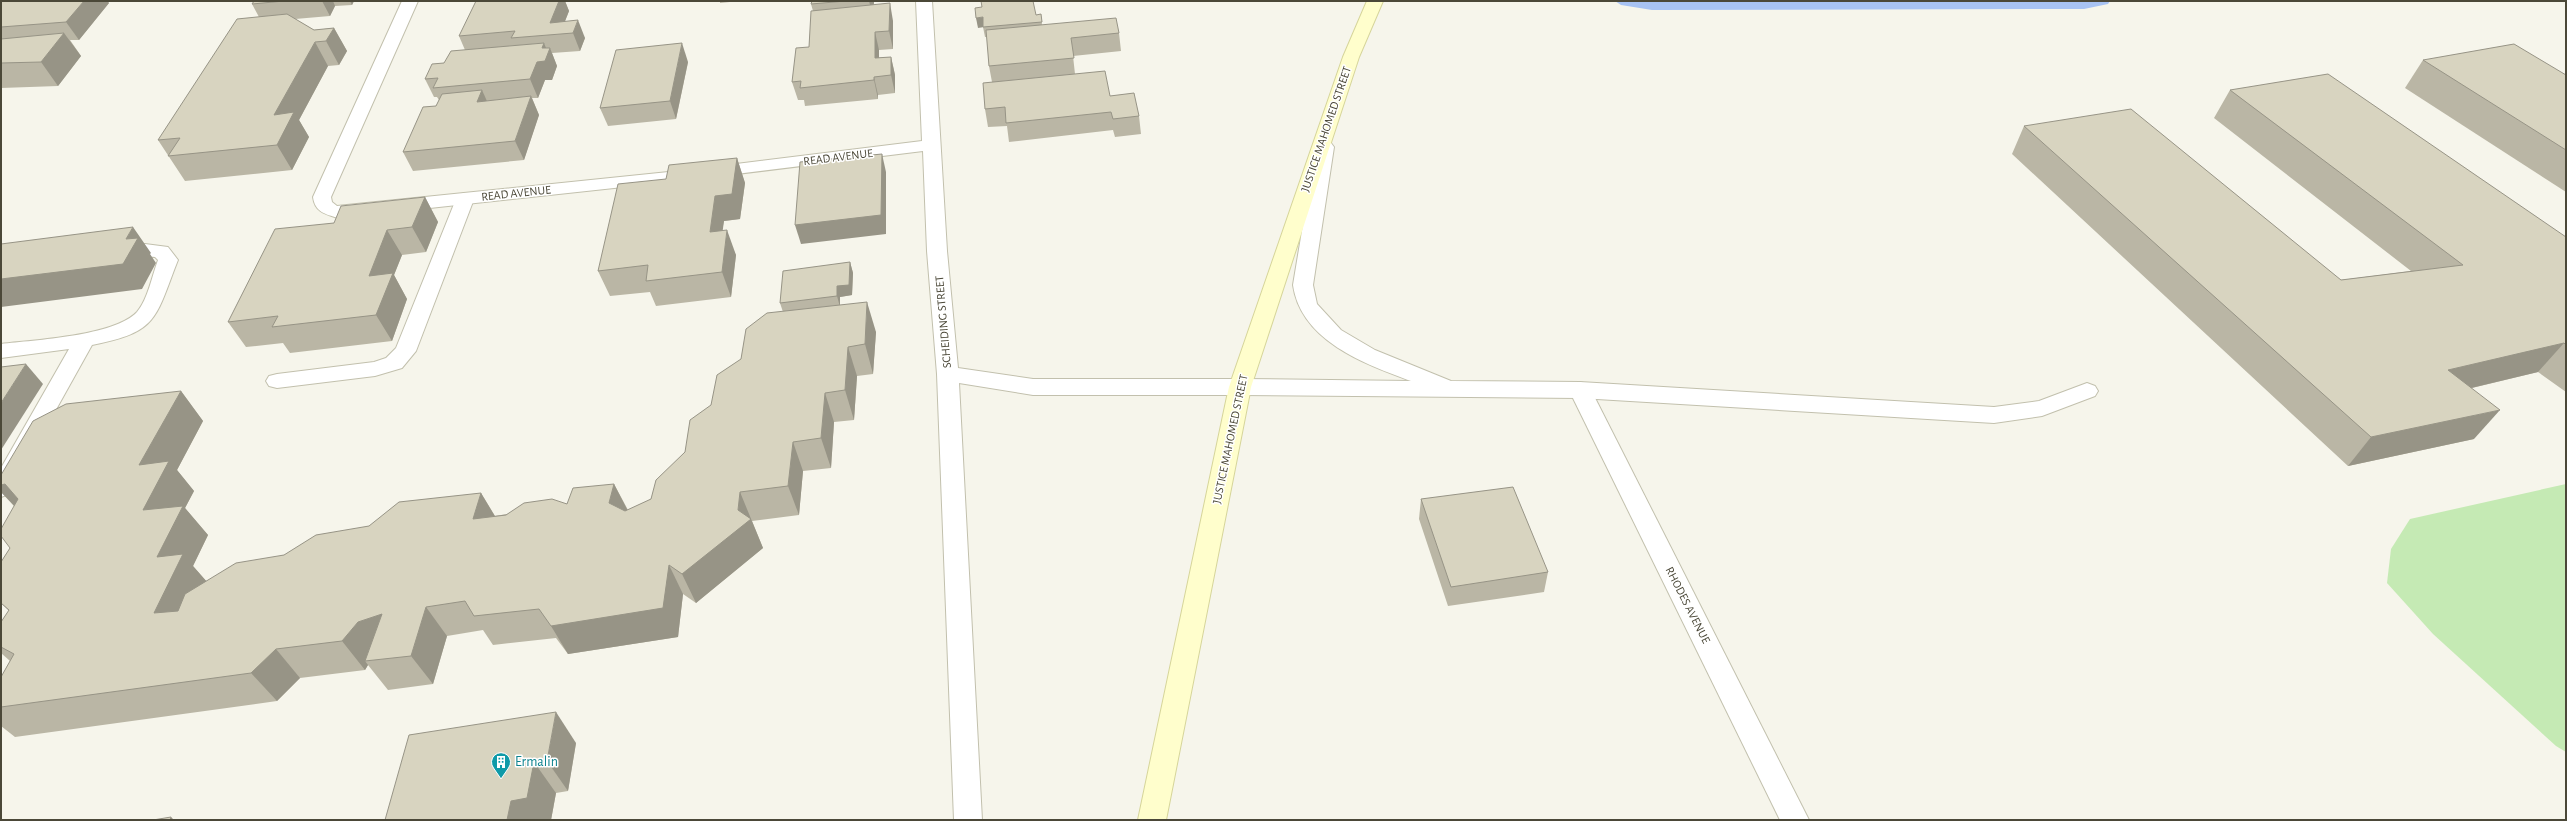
<svg xmlns="http://www.w3.org/2000/svg" width="2567" height="821" viewBox="0 0 2567 821" font-family="'Alegreya Sans',sans-serif">
	<style>
		.green { fill: #c5eab4 }
		.lines { fill: none; stroke-linecap: round; stroke-linejoin: round }
		.stream { fill: #a8c3f3; fill-rule: evenodd }
		.service-casing { stroke: #c2c0ad; stroke-width: 2 }
		.minor-casing { stroke: #c2c0ad; stroke-width: 2 }
		.secondary-casing { stroke: #d6d59a; stroke-width: 2 }
		.service { fill: #fff; fill-rule: evenodd }
		.minor { fill: #fff; fill-rule: evenodd }
		.secondary { fill: #fffecc; fill-rule: evenodd }
		.wall { fill: #bab6a5 }
		.shaded-wall { fill: #979486 }
		.building { fill: #d8d4c0; stroke: #979486 }
		.labels { text-anchor: middle; dominant-baseline: central; stroke-width: 3; stroke-linejoin: round; paint-order: stroke }
		.street-label { font-size: 12px; fill: #4b4838; stroke: #fff }
		.near-culture-label { font-size: 14px; fill: #0d838f; stroke: #fff; text-anchor: start }
	</style>
	<rect width="100%" height="100%" fill="#f6f5eb"/>
	<path class="green" d="M2566,484V752L2556,746L2433,634L2387,583L2391,549L2410,519Z"/>
	<g class="lines">
		<path class="stream" d="M1615,1L1652,2L2110,1L2108,4L2084,9L1652,10L1621,5Z"/>
		<defs>
			<g id="service">
				<path d="M1325,142L1331,143L1334,147L1313,285L1317,304L1341,330L1375,350L1451,381L1580,382L1994,407L2039,401L2087,383L2095,386L2098,391L2095,396L2042,416L1994,423L1580,398L1240,395L1232,392L1229,387L1232,382L1240,379L1411,381C1365,364 1301,341 1293,285L1316,147L1319,143Z"/>
				<path d="M465,193L472,195L474,199L416,351L402,368L375,376L277,388L269,386L266,381L269,376L277,374L374,362L386,358L396,348L456,199L458,195Z"/>
				<path d="M145,244L168,247L178,260C155,318 159,332 92,345L9,494L1,497V468L69,349L1,358V344C34,340 115,336 137,312C148,299 152,276 158,260L155,257C141,256 126,261 112,257L109,253L112,249Z"/>
			</g>
			<g id="minor">
				<path d="M402,1H418L331,197L332,202L337,206L688,170L922,141L916,1H932L947,251L958,368L1033,379H1240L1248,382L1251,387L1248,392L1240,395H1033L959,383L982,820H954L937,374L927,251L923,151L688,180L338,218C325,214 315,212 313,197Z"/>
				<path d="M1580,382L1588,385L1591,390L1809,820H1780L1569,390L1572,385Z"/>
			</g>
			<path id="secondary" d="M1367,1H1383L1359,57L1251,387L1166,820H1138L1229,387L1343,57Z"/>
		</defs>
		<use href="#service" class="service-casing"/>
		<use href="#minor" class="minor-casing"/>
		<use href="#secondary" class="secondary-casing"/>
		<use href="#service" class="service"/>
		<use href="#minor" class="minor"/>
		<use href="#secondary" class="secondary"/>
	</g>
	<g class="wall">
		<path d="M1,1L109,3L79,40H70L81,56L58,86L1,88Z"/>
		<path d="M254,1H354L352,5L335,6L330,16L295,19L314,30L334,28L347,51L339,65L328,66L299,120L309,137L292,170L185,181L158,140L259,17L252,4Z"/>
		<path d="M559,1H565L569,11L565,21L585,38L580,51L552,53L557,66L552,80H545L538,98H532L539,115L524,160L413,171L403,152L436,106L439,100L437,97H434L425,79L444,63L465,50L459,36Z"/>
		<path d="M720,1H740L720,3Z"/>
		<path d="M812,1H874V5L893,21V49L879,50V58L891,57L895,75V93L878,95V99L805,106L804,100H798L792,82L809,47L813,11L811,4Z"/>
		<path d="M1041,14L1042,25L1119,33L1121,51L1073,56L1075,74L1139,116L1141,134L1115,137L1113,130L1009,142L1007,126L988,127L985,109L992,82L989,66L987,37H985L983,27L978,28Z"/>
		<path d="M2423,60L2566,75V192L2405,88Z"/>
		<path d="M688,62L676,119L608,126L600,108Z"/>
		<path d="M2230,90L2566,237V392L2538,372L2472,388L2474,439L2348,466L2012,154L2024,126L2341,280L2411,271L2214,118Z"/>
		<path d="M737,158L745,183L740,219L724,221L722,230L736,255L731,297L656,306L650,292L610,296L598,271L666,179Z"/>
		<path d="M425,197L438,222L426,252L402,255L394,275L407,299L392,341L290,353L283,343L246,347L228,322L334,223Z"/>
		<path d="M850,262L853,273L852,295L840,297V305L876,332L873,374L857,376L854,420L834,422L831,468L803,471L799,515L752,521L763,548L696,603L683,594L678,637L568,654L556,638L493,645L483,630L447,636L433,684L388,690L368,665L365,670L300,678L277,701L15,737L1,726V677L10,661L1,653V622L9,611L1,603V562L10,548L14,506L1,492V475L181,391L203,421L177,470L194,491L185,508L208,535L193,566L206,581L284,555L369,526L481,493L495,516L567,504L614,484L628,510L651,499L685,452L711,405L741,359L783,312L780,303Z"/>
		<path d="M1421,499L1548,572L1544,592L1448,606L1419,519Z"/>
		<path d="M576,743L568,791L556,793L551,820H385Z"/>
	</g>
	<g class="shaded-wall">
		<path d="M84,1H108L109,3L79,40L66,22Z"/>
		<path d="M322,1H333L335,6L330,16Z"/>
		<path d="M350,1H354L352,5Z"/>
		<path d="M559,1H565L569,11L560,34L550,23Z"/>
		<path d="M869,1H874L873,17Z"/>
		<path d="M890,3L893,21V49L889,31Z"/>
		<path d="M983,17L984,27L978,28L976,18Z"/>
		<path d="M578,20L585,38L580,51L573,33Z"/>
		<path d="M334,28L347,51L339,65L326,41Z"/>
		<path d="M875,32L879,50V77L875,58Z"/>
		<path d="M64,33L81,56L58,86L41,62Z"/>
		<path d="M315,42L328,66L299,120L309,137L292,170L277,145L274,115Z"/>
		<path d="M544,43L548,53L550,48L557,66L552,80H545L538,98L530,79Z"/>
		<path d="M682,43L688,62L676,119L670,101Z"/>
		<path d="M891,57L895,75V93L891,75Z"/>
		<path d="M874,77L878,95V99L874,80Z"/>
		<path d="M482,90L490,108L477,102Z"/>
		<path d="M531,96L539,115L524,160L515,141Z"/>
		<path d="M882,154L886,172V234L801,244L795,225Z"/>
		<path d="M737,158L745,183L740,219L724,221L719,257L710,232L715,196Z"/>
		<path d="M425,197L438,222L426,252L412,227Z"/>
		<path d="M133,227L151,253L150,254L156,263L142,289L1,307V279L126,239Z"/>
		<path d="M387,230L402,255L394,275L407,299L392,341L376,315L369,276Z"/>
		<path d="M727,230L736,255L731,297L722,272Z"/>
		<path d="M850,262L853,273L852,295L840,297V307L837,296V286Z"/>
		<path d="M867,302L876,332L873,374L865,344Z"/>
		<path d="M2564,343L2538,372L2425,399L2448,370Z"/>
		<path d="M848,347L857,376L854,420L845,390Z"/>
		<path d="M26,364L43,384L1,450V403Z"/>
		<path d="M181,391L203,421L177,470L194,491L185,508L208,535L193,566L208,583L181,642L154,613L157,557L143,510L139,465Z"/>
		<path d="M825,393L834,422L831,468L821,438Z"/>
		<path d="M2500,410L2474,439L2348,466L2371,437Z"/>
		<path d="M793,442L803,471L799,515L788,486Z"/>
		<path d="M5,484L33,513L23,515L1,492V485Z"/>
		<path d="M614,484L629,513L609,503Z"/>
		<path d="M740,492L763,548L696,603L682,574L738,510Z"/>
		<path d="M481,493L499,523L473,519Z"/>
		<path d="M669,565L683,594L678,637L568,654L551,626Z"/>
		<path d="M426,607L447,636L433,684L411,656Z"/>
		<path d="M382,614L365,661L368,665L365,670L342,641L358,622Z"/>
		<path d="M276,649L300,678L277,701L251,673Z"/>
		<path d="M556,712L576,743L568,791L547,761Z"/>
		<path d="M534,762L556,793L551,820H507L511,801Z"/>
		<path d="M171,817L174,820H170Z"/>
	</g>
	<g class="building">
		<path d="M1,1H84L66,22L1,27Z"/>
		<path d="M254,1H284L252,4Z"/>
		<path d="M476,1H559L550,23L578,20L573,33L511,38L515,31L459,36Z"/>
		<path d="M812,1H846L811,4Z"/>
		<path d="M981,1H1033L1036,15L1041,14L1042,22L983,27V17L976,18L975,8L982,7Z"/>
		<path d="M890,3L889,31L875,32V58L891,57V75L874,77V80L800,88L801,81L792,82L796,48L809,47L811,11Z"/>
		<path d="M287,14L314,30L334,28L326,41L315,42L274,115L294,112L277,145L168,156L180,138L158,140L237,19Z"/>
		<path d="M1116,18L1119,33L1071,38L1074,58L989,66L986,30Z"/>
		<path d="M64,33L41,62L1,63V39Z"/>
		<path d="M544,43L542,48H550L545,61L537,62L530,79L433,88L438,78L425,79L432,64L444,63L451,51Z"/>
		<path d="M682,43L670,101L600,108L616,50Z"/>
		<path d="M2514,44L2566,75V150L2423,60Z"/>
		<path d="M1105,71L1110,96L1134,93L1139,116L1113,119L1111,112L1006,123L1005,107L985,109L983,83Z"/>
		<path d="M2328,74L2566,237V345L2564,343L2448,370L2500,410L2371,437L2024,126L2131,109L2341,280L2463,265L2230,90Z"/>
		<path d="M482,90L477,102L531,96L515,141L403,152L423,107L436,106L442,94Z"/>
		<path d="M882,154L881,215L795,225L800,162Z"/>
		<path d="M737,158L732,194L715,196L710,232L727,230L722,272L646,281L648,265L598,271L618,184L666,179L669,165Z"/>
		<path d="M425,197L412,227L387,230L369,276L393,273L376,315L272,327L278,316L228,322L275,229L334,223L341,206Z"/>
		<path d="M133,227L126,239L138,238L123,264L1,279V244Z"/>
		<path d="M850,262L849,285L837,286V296L780,303L783,271Z"/>
		<path d="M867,302L865,344L848,347L845,390L825,393L821,438L793,442L788,486L740,492L738,510L751,519L682,574L669,565L663,608L551,626L539,609L474,616L465,601L426,607L411,656L365,661L382,614L358,622L342,641L276,649L251,673L1,707V677L14,654L1,647V622L9,610L1,603V562L10,548L1,536V529L18,499L5,484L1,485V475L33,421L66,404L181,391L139,465L169,461L143,510L183,506L157,557L183,554L154,613L178,611L185,594L236,563L284,555L316,535L369,526L399,502L481,493L473,519L506,515L524,503L552,499L567,504L573,488L614,484L609,503L625,511L651,499L656,480L685,452L690,420L711,405L717,375L741,359L746,329L767,313Z"/>
		<path d="M26,364L1,403V367Z"/>
		<path d="M1513,487L1548,572L1451,587L1421,499Z"/>
		<path d="M556,712L547,761L534,762L527,798L511,801L507,820H385L409,735Z"/>
		<path d="M171,817L170,820H153Z"/>
	</g>
	<defs>
		<symbol id="building-pin" viewBox="-11 -11 22 30"><path d="M0 17L-7.5 6A9.5 9.5 0 1 1 7.5 6Z" fill="#0f9aa8" stroke="#fff"/><path d="M-4-6H4V6H1V3H-1V6H-4ZM-2.5-4.3h1.7v1.8h-1.7ZM.8-4.3h1.7v1.8H.8ZM-2.5-1h1.7V.8h-1.7ZM.8-1h1.7V.8H.8Z" fill="#fff"/></symbol>
	</defs>
	<g fill-rule="evenodd">
		<use href="#building-pin" x="490" y="751" width="22" height="30"/>
	</g>
	<g class="labels">
		<g class="street-label">
			<text transform="translate(1326 129) rotate(-71)">JUSTICE MAHOMED STREET</text>
			<text transform="translate(838 157) rotate(-7)">READ AVENUE</text>
			<text transform="translate(516 193) rotate(-6)">READ AVENUE</text>
			<text transform="translate(943 322) rotate(-95)">SCHEIDING STREET</text>
			<text transform="translate(1230 439) rotate(-78)">JUSTICE MAHOMED STREET</text>
			<text transform="translate(1688 605) rotate(63)">RHODES AVENUE</text>
		</g>
		<g class="near-culture-label">
			<text x="515" y="762">Ermalin</text>
		</g>
	</g>
	<rect width="2567" height="821" fill="none" stroke="#4b4838" stroke-width="4"/>
</svg>
